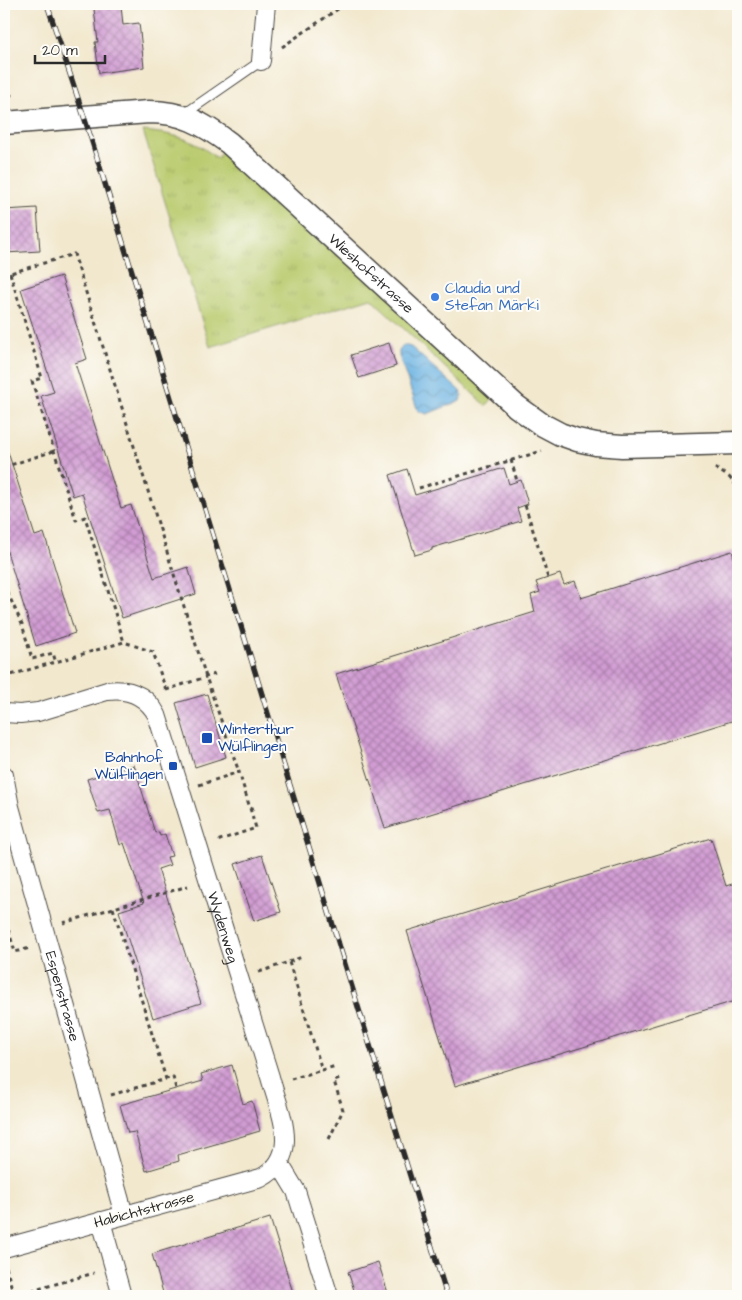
<svg xmlns="http://www.w3.org/2000/svg" width="742" height="1300" viewBox="0 0 742 1300" font-family="'Architects Daughter',sans-serif">
	<style>
		.grass { fill: url(#grass-tufts); stroke: #727b4c }
		.water { fill: url(#water-waves); stroke: #4a6e86 }
		.building { fill: url(#building-cross-hatch) }
		.lines { fill: none; stroke-linecap: round; stroke-linejoin: round }
		.service-casing { stroke: #494743; stroke-width: 11 }
		.minor-casing { stroke: #494743; stroke-width: 20 }
		.tertiary-casing { stroke: #494743; stroke-width: 25 }
		.path { stroke: #494743; stroke-width: 3; stroke-dasharray: 4 4; stroke-linecap: butt }
		.service { stroke: #fff; stroke-width: 9 }
		.minor { stroke: #fff; stroke-width: 18 }
		.tertiary { stroke: #fff; stroke-width: 22 }
		.rail-casing { stroke: #2b2b2b; stroke-width: 5.5 }
		.rail { stroke: #fdfcf7; stroke-width: 4; stroke-dasharray: 11; stroke-linecap: butt }
		.shop-dot { fill: #3f7fe0; stroke: #fdfcf7; stroke-width: 2 }
		.transit-dot { fill: #1a4fb4; stroke: #fdfcf7; stroke-width: 2 }
		.labels { text-anchor: middle; dominant-baseline: central; stroke-width: 4; stroke-linejoin: round; paint-order: stroke }
		.street-label { font-size: 15px; fill: #2b2b2b; stroke: #fdfcf7 }
		.shop-label { font-size: 15px; fill: #366cbe; stroke: #fdfcf7; text-anchor: start }
		.transit-label { font-size: 15px; fill: #164399; stroke: #fdfcf7; text-anchor: start }
	</style>
	<defs>
		<pattern id="grass-tufts" width="24" height="20" patternUnits="userSpaceOnUse" patternTransform="scale(1.25)"><rect width="24" height="20" fill="#b9cb6e"/><path d="M3 7l-1-3M5 7V3M7 7l1-3M15 17l-1-3M17 17v-4M19 17l1-3" fill="none" stroke="#9fae5f"/></pattern>
		<pattern id="water-waves" width="16" height="10" patternUnits="userSpaceOnUse" patternTransform="scale(1.25)"><rect width="16" height="10" fill="#6ab2e2"/><path d="M0 5q4-4 8 0t8 0" fill="none" stroke="#5791b7"/></pattern>
		<pattern id="building-cross-hatch" width="8" height="8" patternUnits="userSpaceOnUse" patternTransform="scale(1.25)"><rect width="8" height="8" fill="#d19cd3"/><path d="M0 0l8 8M0 8l8-8" fill="none" stroke="#aa7fab"/></pattern>
	</defs>
	<rect width="100%" height="100%" fill="#fdfcf7"/>
	<filter id="ink" filterUnits="userSpaceOnUse"><feTurbulence type="fractalNoise" baseFrequency=".02" numOctaves="2"/><feDisplacementMap in="SourceGraphic" scale="10" xChannelSelector="R" yChannelSelector="G"/><feConvolveMatrix kernelMatrix="1 2 1 2 8 2 1 2 1" color-interpolation-filters="sRGB"/></filter>
	<filter id="wash" filterUnits="userSpaceOnUse"><feTurbulence type="fractalNoise" baseFrequency=".0096" numOctaves="4" result="noise"/><feDisplacementMap in="SourceGraphic" scale="20" xChannelSelector="R" yChannelSelector="G"/><feGaussianBlur stdDeviation="1.12" result="paint"/><feColorMatrix in="noise" values="0 0 0 0 0 0 0 0 0 0 0 0 0 0 0 0 0 1.4 0 .05"/><feComposite in="paint" operator="in"/></filter>
	<g filter="url(#wash)">
		<rect width="100%" height="100%" fill="#f2e8ce"/>
		<path class="grass" d="M143,131C175,134 191,138 217,158L229,143L499,391L486,406L371,298L210,347Z"/>
		<path class="water" d="M403,345L411,347L460,391L462,396L460,401L427,414L418,411L399,356V351Z"/>
		<g id="blocks">
			<g class="building">
				<path d="M121,6L123,25L139,23L144,67L99,73L95,42H98L94,9Z"/>
				<path d="M37,208L40,251L5,253L4,210Z"/>
				<path d="M61,276L87,359L75,363L121,508L131,505L154,578L188,567L196,594L122,618L82,493L73,496L41,396L54,392L21,289Z"/>
				<path d="M389,343L396,366L359,378L351,355Z"/>
				<path d="M4,452H8L35,536L44,533L75,633L36,646L4,542Z"/>
				<path d="M504,468L509,484L521,480L528,504L517,508L521,521L432,548V550L415,555L390,475L407,469L415,495Z"/>
				<path d="M732,551L738,571V719L385,828L336,674L535,612L531,595L540,592L536,582L560,574L564,585L575,581L581,598Z"/>
				<path d="M207,694L226,757L195,767L176,703Z"/>
				<path d="M134,765L155,833L159,832L160,836L165,834L172,856L167,857L170,865L158,869L201,1003L153,1018L119,911L144,903L124,843L120,845L110,810L98,813L87,779Z"/>
				<path d="M711,838L726,886L738,882V1000L455,1086L407,931Z"/>
				<path d="M262,855L281,912L254,921L235,864Z"/>
				<path d="M232,1065L243,1104L252,1101L260,1131L178,1155L179,1161L146,1171L135,1132L128,1133L120,1105L203,1081L201,1074Z"/>
				<path d="M270,1218L294,1296H164L152,1254Z"/>
				<path d="M378,1262L389,1296H356L348,1272Z"/>
			</g>
		</g>
	</g>
	<g filter="url(#ink)">
		<use href="#blocks" fill-opacity="0" stroke="#494743" stroke-width="1"/>
		<g class="lines">
			<defs>
				<path id="service" d="M183,115L261,61"/>
				<g id="minor">
					<path d="M261,61L266,4"/>
					<path id="s1" d="M4,713L20,714L38,712L107,691C129,688 146,695 157,715L270,1077C279,1111 303,1156 261,1178L4,1248"/>
					<path id="s2" d="M4,775L10,807L26,865L124,1215"/>
					<path d="M279,1163L296,1191L329,1296"/>
					<path d="M101,1221L122,1296"/>
				</g>
				<g id="tertiary">
					<path id="s3" d="M4,123L149,112C183,112 202,123 229,143L516,406L541,424L560,434L577,440L596,444L622,446L738,443"/>
				</g>
			</defs>
			<use href="#service" class="service-casing"/>
			<use href="#minor" class="minor-casing"/>
			<use href="#tertiary" class="tertiary-casing"/>
			<g class="path">
				<path d="M282,47L345,4"/>
				<path d="M4,87L9,94L15,98"/>
				<path d="M10,273L42,378L32,381L76,520L85,517L124,642"/>
				<path d="M4,275L74,254L206,677L239,772"/>
				<path d="M511,460L517,481"/>
				<path d="M4,467L54,451"/>
				<path d="M715,468L729,477L738,487"/>
				<path d="M419,488L542,451"/>
				<path d="M525,505L548,578"/>
				<path d="M4,585L22,624L32,659L53,653L56,663"/>
				<path d="M4,677L124,642L153,652L166,690"/>
				<path d="M166,690L215,674"/>
				<path d="M231,749L238,747"/>
				<path d="M199,785L239,772L256,828L217,841"/>
				<path d="M250,809L256,807"/>
				<path d="M113,908L166,1079"/>
				<path d="M4,915L15,952L30,948"/>
				<path d="M63,923L188,886"/>
				<path d="M289,962L302,957"/>
				<path d="M259,972L289,962L322,1070"/>
				<path d="M291,1079L336,1066"/>
				<path d="M111,1095L173,1077L176,1089"/>
				<path d="M329,1139L343,1110L334,1081L340,1079"/>
				<path d="M6,1267L14,1296L94,1273"/>
			</g>
			<use href="#service" class="service"/>
			<use href="#minor" class="minor"/>
			<use href="#tertiary" class="tertiary"/>
			<defs>
				<path id="rail" d="M47,4L90,135L447,1296"/>
			</defs>
			<use href="#rail" class="rail-casing"/>
			<use href="#rail" class="rail"/>
		</g>
	</g>
	<circle class="shop-dot" cx="435" cy="297" r="5"/>
	<g class="transit-dot">
		<rect x="201" y="732" width="12" height="12" rx="2.5"/>
		<rect x="168" y="761" width="10" height="10" rx="2.5"/>
	</g>
	<g class="labels">
		<g class="street-label">
			<text stroke="none"><textPath href="#s3" startOffset="426">Wieshofstrasse</textPath></text>
			<text stroke="none"><textPath href="#s1" startOffset="388">Wydenweg</textPath></text>
			<text stroke="none"><textPath href="#s2" startOffset="229">Espenstrasse</textPath></text>
			<text transform="translate(144 1210) rotate(-15)">Habichtstrasse</text>
		</g>
		<g class="shop-label">
			<text x="445" y="288">Claudia und<tspan x="445" dy="17">Stefan Märki</tspan></text>
		</g>
		<g class="transit-label">
			<text x="218" y="729">Winterthur<tspan x="218" dy="17">Wülflingen</tspan></text>
			<text x="163" y="757" text-anchor="end">Bahnhof<tspan x="163" dy="17">Wülflingen</tspan></text>
		</g>
	</g>
	<rect width="742" height="1300" fill="none" stroke="#fdfcf7" stroke-width="20"/>
	<path d="M35 55v8h70v-8" fill="none" stroke="#2b2b2b" stroke-width="2.5"/>
	<text x="42" y="55" font-size="15" fill="#2b2b2b" stroke="#fdfcf7" stroke-width="4" paint-order="stroke">20 m</text>
</svg>
